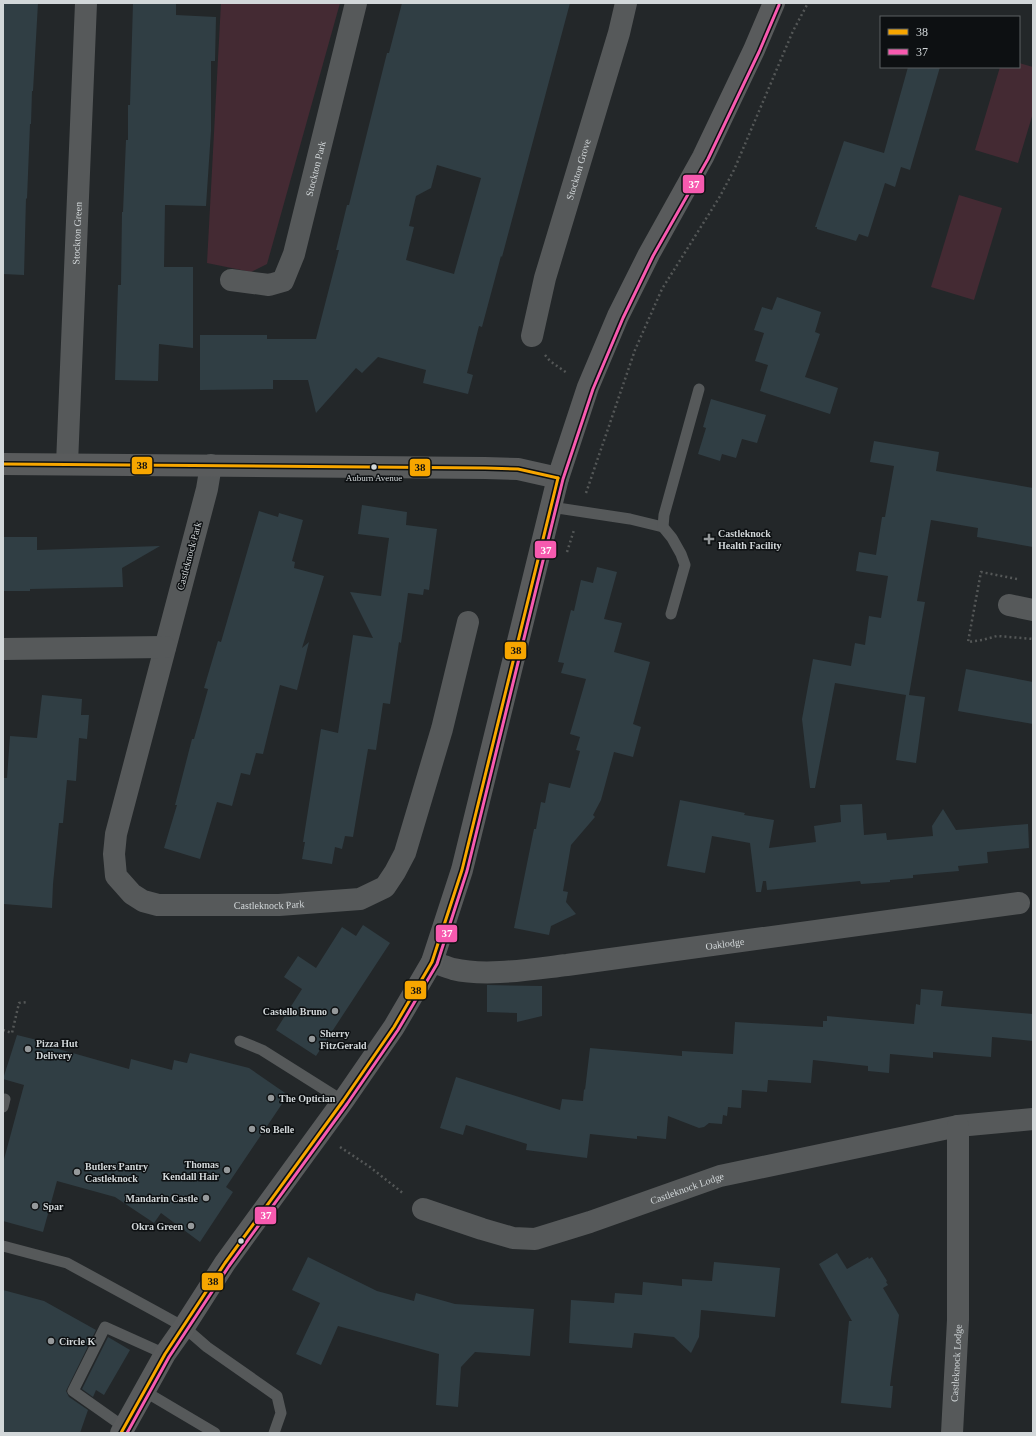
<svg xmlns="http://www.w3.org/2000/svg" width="1036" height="1436" viewBox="0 0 1036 1436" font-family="'Times New Roman',serif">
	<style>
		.green { fill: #442a33 }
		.building { fill: #303e44; fill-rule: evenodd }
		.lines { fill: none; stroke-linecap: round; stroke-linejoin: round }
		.path { stroke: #545757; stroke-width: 2.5; stroke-dasharray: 2 3; stroke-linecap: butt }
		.lane { stroke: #56595a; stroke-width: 11 }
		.street { stroke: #56595a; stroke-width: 22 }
		.secondary { stroke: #595b5c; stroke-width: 22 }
		.bus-1-casing { stroke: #0d1012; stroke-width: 6 }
		.bus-2-casing { stroke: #0d1012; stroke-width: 6 }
		.bus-1 { stroke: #f7a600; stroke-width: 3 }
		.bus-2 { stroke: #f75aaf; stroke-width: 3 }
		.bus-dot { fill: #d2d7d9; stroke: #0d1012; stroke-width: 1.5 }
		.poi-dot { fill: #95999b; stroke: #0d1012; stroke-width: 1.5 }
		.labels { text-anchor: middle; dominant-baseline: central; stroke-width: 3; stroke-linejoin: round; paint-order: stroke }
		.bus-label { font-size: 9px; fill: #d2d7d9; stroke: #0d1012 }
		.street-label { font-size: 10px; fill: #d2d7d9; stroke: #0d1012 }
		.poi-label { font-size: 10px; font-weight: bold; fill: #d2d7d9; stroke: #0d1012; text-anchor: start }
		.line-badge { stroke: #0d1012; stroke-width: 1.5 }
		.badge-label { font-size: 11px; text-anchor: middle; font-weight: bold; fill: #fff }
		.pale-badge-label { font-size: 11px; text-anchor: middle; font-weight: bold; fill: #111 }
	</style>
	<rect width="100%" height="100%" fill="#232729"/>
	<g class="green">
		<path d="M221,3H340L267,264L251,272L207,263Z"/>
		<path d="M1019,63L1033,67V113L1018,163L975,150L1000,67H1019Z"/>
		<path d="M959,195L1002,208L974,300L931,287Z"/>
	</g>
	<g class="building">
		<path d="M3,3H38L33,91H32L31,124H30L27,199L26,198L24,275L3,274Z"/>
		<path d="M133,3H176V15L216,17L215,61H211V131L206,206L165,205L164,267H193V348L159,344L158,381L115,380L118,285H121L122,212H123L126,140H128V105H130Z"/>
		<path d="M402,3H570L502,257L501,256L482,327L479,326L467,373L473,375L468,394L423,383L426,370L378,357L362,373L356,368L316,413L308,380H273V389L200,390V335H267V339H316L339,250H336L347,205H349L387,53H389ZM437,165L481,178L454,274L406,260L414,227L409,226L416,196L431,188Z"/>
		<path d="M908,67H940L910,170L901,167L895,187L885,183L868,237L859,234L856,241L817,229V227H815L844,141L884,153Z"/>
		<path d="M777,297L821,312L815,332L820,334L805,377L838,388L830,414L760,391L768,365L755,361L764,333L754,330L762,307L772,310Z"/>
		<path d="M711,399L766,415L757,443L742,439L736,458L722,454L720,461L698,454L706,428L703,427Z"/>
		<path d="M874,441L939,452L936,471L1033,488V547L977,537L978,528L931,520L917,601L925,602L909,695L925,697L916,763L896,760L906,695L835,683L815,788H810L802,719L813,659L851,666L855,643L865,645L869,616L881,618L888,576L856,571L859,552L876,555L882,517H885L894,466L870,462Z"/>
		<path d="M362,505L407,512L406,525L437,529L429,590L424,589L423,595L408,593L401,643L399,642L390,704L383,703L376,750L368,749L353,837L345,836L342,849L335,847L332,864L302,859L305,842H303L321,729L338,733L353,635L373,638L350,592L381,596L389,538L358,534Z"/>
		<path d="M259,511L278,517L279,513L303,520L292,561L295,562L294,568L324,576L302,648L309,642L297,690L280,685L263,754L256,753L250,775L241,773L232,806L217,802L200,859L164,848L177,805H175L192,739H194L208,689L204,688L218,641L221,642Z"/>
		<path d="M3,537H37V550L160,546L122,568L123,587L30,589V591H3Z"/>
		<path d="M597,567L617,572L604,619L622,623L614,652L650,662L633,724L641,727L633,757L614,752L601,800L593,815L595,817L571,845L563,891L568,892L566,902L576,914L551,926L549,935L514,928L534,829H536L541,802L545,803L549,783L570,788L580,751L576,750L580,737L570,734L586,679L561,673L564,663L558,662L571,610L574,611L581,580L593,583Z"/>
		<path d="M966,669L1033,682V724L958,711Z"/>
		<path d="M42,695L82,699L81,715H89L87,739L79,738L76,781L67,780L63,823H59L53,884L52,908L4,904L3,903V778H7L10,736L37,738Z"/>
		<path d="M680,800L745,813L744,815L774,820L769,848L816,842L814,826L841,822L840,805L862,804L864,835L886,833L887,840L933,836L932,826L943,809L956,830L1028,824L1029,848L987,852L988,863L958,866L959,871L913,875V878L890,880V882L861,884L860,881L767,890L766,881H763L761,892H756L750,843L712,836L705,873L667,866Z"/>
		<path d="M363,925L390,943L316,1056L276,1030L302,989L284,977L298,956L316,968L342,927L356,936Z"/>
		<path d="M487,985L542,986V1016L517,1022V1013L487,1012Z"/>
		<path d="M921,989L943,991L941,1006L1033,1014V1041L992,1037L991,1057L933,1052V1058L890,1054L889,1073L868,1071V1066L813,1060L811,1083L768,1080L767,1092L742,1090L741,1108L728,1107L727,1116L723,1115L722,1124L709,1123L704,1127L699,1128L668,1116L666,1139L637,1136V1139L590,1134L587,1158L526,1150L527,1144L466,1125L463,1135L440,1128L456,1077L560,1110L562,1099L583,1101L584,1089L585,1090L590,1048L682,1056V1051L733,1054L735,1022L823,1027V1021H827V1016L914,1024L916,1004L920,1005Z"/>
		<path d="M17,1035L49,1043L48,1046L129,1069L131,1059L172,1070L174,1060L187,1063L190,1053L249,1068L288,1095L226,1187L233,1192L200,1242L161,1213L154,1223L115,1197L57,1181L43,1232L3,1221V1163L24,1085L3,1079Z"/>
		<path d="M837,1253L847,1269L868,1257L869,1259L872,1257L887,1281L886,1282L888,1285L883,1288L899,1315L890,1386H893L891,1408L841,1403L849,1321H852L819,1264Z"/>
		<path d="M308,1257L377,1291L414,1301L416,1293L455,1304L534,1309L530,1356L475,1352L461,1367L458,1407L436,1405L439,1354L338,1326L321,1365L296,1354L320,1303L292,1290Z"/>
		<path d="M714,1262L780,1268L775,1317L701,1310L699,1337L691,1353L674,1337L634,1333L632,1348L569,1343L571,1300L614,1303L615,1293L642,1295L643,1282L682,1286V1279L712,1281Z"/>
		<path d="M3,1290L44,1301L96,1330L66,1391L69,1397L88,1410L80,1433H3Z"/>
		<path d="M108,1337L130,1350L104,1395L96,1390L93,1397L82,1389Z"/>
	</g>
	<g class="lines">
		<g class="path">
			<path d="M545,355L550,361L567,373"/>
			<path d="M586,493L635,350L662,289L719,198L734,170L793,31L808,3"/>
			<path d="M567,552L574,530"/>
			<path d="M1017,579L981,572L968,642L982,640L997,636L1033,639"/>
			<path d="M3,1030L12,1033L19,1003L28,1002"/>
			<path d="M340,1147L370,1167L404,1194"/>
		</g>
		<g class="lane">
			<path d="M551,507L630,519L663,527"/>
			<path d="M671,614L685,565L681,554L672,538L663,527L664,515L699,389"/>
			<path d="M240,1041L262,1050L343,1101"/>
			<path d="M3,1107L5,1099"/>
			<path d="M3,1246L67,1263L155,1311L184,1327L207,1347L277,1396L281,1413L274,1433"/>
			<path d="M144,1391L215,1433"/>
			<path d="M124,1427L73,1391L105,1327L165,1354"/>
		</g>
		<g class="street">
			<path id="s1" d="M231,280L269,285L283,281L294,254L356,3"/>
			<path id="s2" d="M532,336L545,278L619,33L626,3"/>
			<path id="s3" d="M67,464L86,3"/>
			<path id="s4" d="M211,465L207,489L116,834L114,854L116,876L132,894L143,901L158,905H279L360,899L385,887L395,872L405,853L442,729L468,622"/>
			<path d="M1009,605L1033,610"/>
			<path d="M3,649L165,647"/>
			<path id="s5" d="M432,962C439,964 446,967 453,969C486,977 532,969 567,965L1019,903"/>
			<path id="s6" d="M423,1209L482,1229L513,1238L535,1239L590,1222L720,1176L958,1126L1033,1119"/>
			<path id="s7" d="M952,1433L958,1320V1126"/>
		</g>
		<g class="secondary">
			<path d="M3,464L485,468L518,469L558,478"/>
			<path d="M121,1433L165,1354L184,1327L225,1263L343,1101L394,1027L432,962L462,870L558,478L588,387L618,316L649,254L703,157L754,50L774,3"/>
		</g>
		<defs>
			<g id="bus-1">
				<path d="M3,464L485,468L518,469L558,478"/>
				<path d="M121,1433L165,1354L225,1263L343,1101L394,1027L432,962L462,870L558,478"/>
			</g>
			<path id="bus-2" d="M127,1433L169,1357L229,1266L347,1104L398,1030L437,964L467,871L563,479L593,389L623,318L653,256L708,159L759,52L779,5"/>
		</defs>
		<use href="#bus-1" class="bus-1-casing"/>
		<use href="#bus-2" class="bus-2-casing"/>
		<use href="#bus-1" class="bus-1"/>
		<use href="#bus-2" class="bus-2"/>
	</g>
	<g class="bus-dot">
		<circle cx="374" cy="467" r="3.5"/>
		<circle cx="241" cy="1241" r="3.5"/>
	</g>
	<g class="poi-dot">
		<path d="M707 533h4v4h4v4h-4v4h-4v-4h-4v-4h4z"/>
		<circle cx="335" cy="1011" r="4"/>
		<circle cx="312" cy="1039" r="4"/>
		<circle cx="28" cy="1049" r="4"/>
		<circle cx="271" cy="1098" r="4"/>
		<circle cx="252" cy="1129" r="4"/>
		<circle cx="227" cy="1170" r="4"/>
		<circle cx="77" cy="1172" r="4"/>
		<circle cx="206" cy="1198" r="4"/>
		<circle cx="35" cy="1206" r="4"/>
		<circle cx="191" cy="1226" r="4"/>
		<circle cx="51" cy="1341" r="4"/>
	</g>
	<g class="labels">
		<g class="bus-label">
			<text x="374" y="478">Auburn Avenue</text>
		</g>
		<g class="street-label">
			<text stroke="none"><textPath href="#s1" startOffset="170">Stockton Park</textPath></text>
			<text stroke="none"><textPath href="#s2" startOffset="173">Stockton Grove</textPath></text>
			<text stroke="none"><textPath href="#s3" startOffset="231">Stockton Green</textPath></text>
			<text transform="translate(189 556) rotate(-75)">Castleknock Park</text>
			<text stroke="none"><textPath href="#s4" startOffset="587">Castleknock Park</textPath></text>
			<text stroke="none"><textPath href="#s5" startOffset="296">Oaklodge</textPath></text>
			<text stroke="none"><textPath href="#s6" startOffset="277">Castleknock Lodge</textPath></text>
			<text stroke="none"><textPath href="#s7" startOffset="70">Castleknock Lodge</textPath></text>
		</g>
		<g class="poi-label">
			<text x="718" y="533">Castleknock<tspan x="718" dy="12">Health Facility</tspan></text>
			<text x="327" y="1011" text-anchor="end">Castello Bruno</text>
			<text x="320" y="1033">Sherry<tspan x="320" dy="12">FitzGerald</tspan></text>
			<text x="36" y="1043">Pizza Hut<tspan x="36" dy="12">Delivery</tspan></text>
			<text x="279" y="1098">The Optician</text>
			<text x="260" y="1129">So Belle</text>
			<text x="219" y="1164" text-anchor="end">Thomas<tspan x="219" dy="12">Kendall Hair</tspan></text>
			<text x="85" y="1166">Butlers Pantry<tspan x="85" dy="12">Castleknock</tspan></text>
			<text x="198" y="1198" text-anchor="end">Mandarin Castle</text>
			<text x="43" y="1206">Spar</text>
			<text x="183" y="1226" text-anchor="end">Okra Green</text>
			<text x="59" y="1341">Circle K</text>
		</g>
	</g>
	<g class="line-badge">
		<rect x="682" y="174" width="23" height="20" rx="4" fill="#f75aaf"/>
		<rect x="131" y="456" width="22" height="19" rx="4" fill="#f7a600"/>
		<rect x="409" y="458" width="22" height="19" rx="4" fill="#f7a600"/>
		<rect x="534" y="540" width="23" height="19" rx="4" fill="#f75aaf"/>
		<rect x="504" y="641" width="23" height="19" rx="4" fill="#f7a600"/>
		<rect x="435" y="924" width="23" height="19" rx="4" fill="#f75aaf"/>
		<rect x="404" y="980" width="23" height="20" rx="4" fill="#f7a600"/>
		<rect x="254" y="1206" width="23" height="19" rx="4" fill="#f75aaf"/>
		<rect x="201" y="1272" width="23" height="19" rx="4" fill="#f7a600"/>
	</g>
	<g class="badge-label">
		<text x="694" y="188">37</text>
		<text x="546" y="554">37</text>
		<text x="447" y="937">37</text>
		<text x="266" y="1219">37</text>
	</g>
	<g class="pale-badge-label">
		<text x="142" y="469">38</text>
		<text x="420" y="471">38</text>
		<text x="516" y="654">38</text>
		<text x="416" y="994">38</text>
		<text x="213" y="1285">38</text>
	</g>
	<rect width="1036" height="1436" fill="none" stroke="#d2d7d9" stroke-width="8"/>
	<rect x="880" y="16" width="140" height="52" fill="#0d1012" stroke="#5c6062"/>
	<rect x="888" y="29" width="20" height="6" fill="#f7a600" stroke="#5c6062"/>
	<text x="916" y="36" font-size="12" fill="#d2d7d9">38</text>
	<rect x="888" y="49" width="20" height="6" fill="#f75aaf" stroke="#5c6062"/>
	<text x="916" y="56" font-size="12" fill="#d2d7d9">37</text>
</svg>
